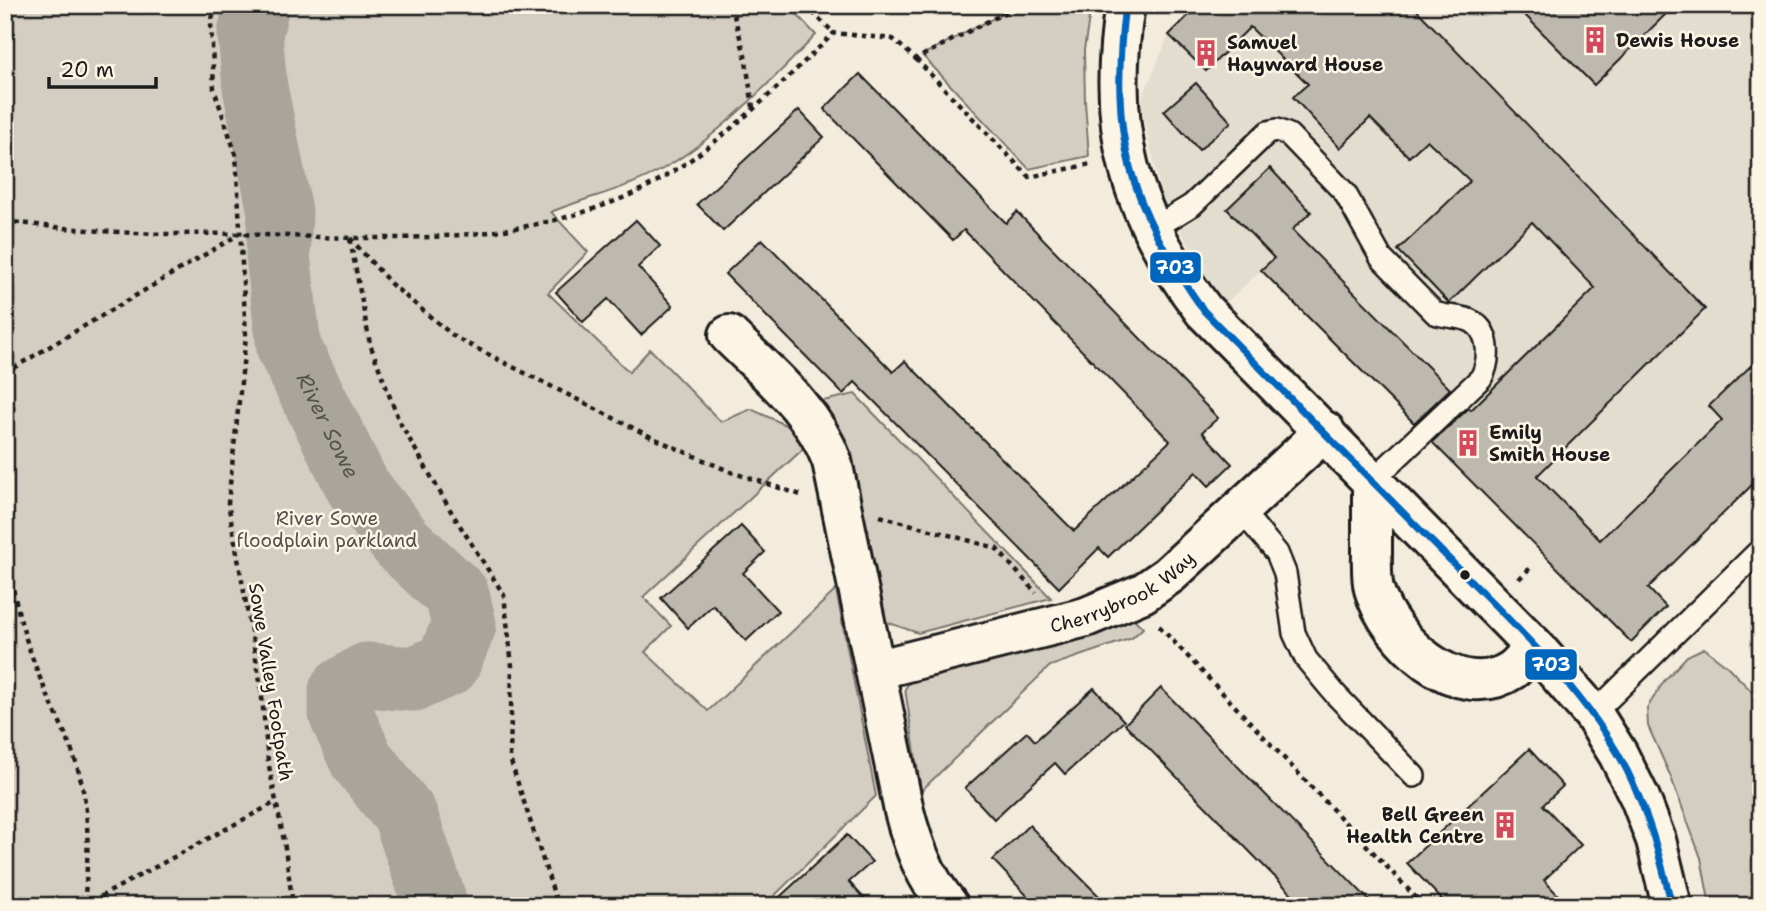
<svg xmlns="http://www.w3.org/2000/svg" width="1766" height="911" viewBox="0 0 1766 911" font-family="'Shantell Sans',sans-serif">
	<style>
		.built { fill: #e3ddcf }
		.green { fill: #d3cec1; stroke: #78756e; stroke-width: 2 }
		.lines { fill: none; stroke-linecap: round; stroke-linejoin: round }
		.river { stroke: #aaa59b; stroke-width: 65 }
		.building { fill: #beb9ae; stroke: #1c1c1c; stroke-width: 2 }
		.service-casing { stroke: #1c1c1c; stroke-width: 26 }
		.minor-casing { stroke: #1c1c1c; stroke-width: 44 }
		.path { stroke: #1c1c1c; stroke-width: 4.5; stroke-dasharray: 5 5; stroke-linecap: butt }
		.service { stroke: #fcf5e5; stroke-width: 21 }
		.minor { stroke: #fcf5e5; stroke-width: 38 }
		.bus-1-casing { stroke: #fcf5e5; stroke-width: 12 }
		.bus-1 { stroke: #0065bd; stroke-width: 7 }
		.bus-dot { fill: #1c1c1c; stroke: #fcf5e5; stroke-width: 2.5 }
		.labels { text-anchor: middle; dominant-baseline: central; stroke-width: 5; stroke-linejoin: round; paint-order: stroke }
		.poi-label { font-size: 19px; font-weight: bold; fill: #1c1c1c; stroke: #fcf5e5; text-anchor: start }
		.park-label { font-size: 19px; fill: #53514e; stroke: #fcf5e5 }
		.street-label { font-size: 19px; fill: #1c1c1c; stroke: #fcf5e5 }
		.water-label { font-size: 21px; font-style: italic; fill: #55534f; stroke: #fcf5e5 }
		.line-badge { stroke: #fcf5e5; stroke-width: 2.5 }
		.badge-label { font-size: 19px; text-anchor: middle; font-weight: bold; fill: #fff }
	</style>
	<rect width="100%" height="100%" fill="#f3ecdd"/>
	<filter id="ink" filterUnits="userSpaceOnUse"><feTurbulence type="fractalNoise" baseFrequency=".0143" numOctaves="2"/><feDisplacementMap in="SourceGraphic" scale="14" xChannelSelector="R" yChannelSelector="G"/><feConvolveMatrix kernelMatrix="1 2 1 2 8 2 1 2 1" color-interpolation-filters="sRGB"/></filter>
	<g filter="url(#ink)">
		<path class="built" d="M1199,5H1761V432L1632,573L1666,607L1631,642L1261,270L1224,305L1163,201L1140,103L1169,35Z"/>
		<g class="green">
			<path d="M5,5H788L816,35C773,79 723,132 671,164C635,187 590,196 551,212L588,252L548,293L629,372L650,349L721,422L751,409L788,426L804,448L643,597L671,626L645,652L708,711L836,590L876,796L764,906H5Z"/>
			<path d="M1019,5H1091L1084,50L1085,102L1089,156L1029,169L922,55Z"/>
			<path d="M855,394L1051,598L918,633L886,622L878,605L845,455L823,401Z"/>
			<path d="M1132,617L1143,628L1132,638L1050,666L921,791L905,689L911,679L1090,637Z"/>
			<path d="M1704,648L1727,666L1761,701V906H1710L1701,858L1670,775L1648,726L1647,708L1664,681L1687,656Z"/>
		</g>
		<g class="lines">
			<path class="river" id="s1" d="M257,5L250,34L255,87L280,212L278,255L289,348L358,487L402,543L457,595L464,625L448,664L414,679L367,675L341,691V714L361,759L405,815L434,900L433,906"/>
		</g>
		<g class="building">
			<path d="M1199,5H1412L1705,309L1537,476L1600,540L1722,420L1709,406L1761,356V476L1648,588L1666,607L1631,642L1432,442L1469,408L1471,410L1595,288L1532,222L1449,303L1398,250L1470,181L1427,140L1409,157L1370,118L1340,148L1293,97L1308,84L1250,27L1206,71L1169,35Z"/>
			<path d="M1515,5H1675L1594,85Z"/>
			<path d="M860,74L1006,223L1017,212L1218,418L1202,432L1232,464L1209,486L1196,472L1108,557L1099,548L1059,588L855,382L843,394L725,274L762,239L893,372L905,361L1074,531L1170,441L964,230L953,240L824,109Z"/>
			<path d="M1196,83L1231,122L1199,150L1164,111Z"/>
			<path d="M799,110L824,137L723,231L697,204Z"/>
			<path d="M1270,168L1311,212L1292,230L1450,389L1414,423L1261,270L1274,258L1227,209Z"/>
			<path d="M636,220L660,246L638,267L673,306L641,335L608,299L583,322L556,292Z"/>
			<path d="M741,526L765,552L743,573L778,611L746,641L713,605L688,628L661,598Z"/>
			<path d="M1094,688L1124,721L1065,774L1055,763L994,819L965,788L1027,732L1035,741Z"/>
			<path d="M1161,688L1257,786L1375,906H1304L1256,858L1125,724Z"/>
			<path d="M1529,749L1563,786L1543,805L1581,845L1544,880L1568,906H1448L1407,863Z"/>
			<path d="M1029,825L1053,850L1109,906H1037L993,860Z"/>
			<path d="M847,835L872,862L849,882L871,906H770Z"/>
		</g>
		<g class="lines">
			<defs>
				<g id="service">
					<path d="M1151,230L1192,205L1268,132L1277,130L1289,135L1345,193L1381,258L1435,313C1447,318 1462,315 1473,322C1491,333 1490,362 1481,378L1372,481"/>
					<path d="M1240,509L1277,553L1285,573L1294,633L1306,659L1336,695L1414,776"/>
					<path d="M1593,714L1761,549"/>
				</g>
				<g id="minor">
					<path d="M1125,5C1105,129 1129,212 1204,311L1534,646L1593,714L1618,754L1640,798L1656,840L1672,906"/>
					<path d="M729,335C767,373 813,409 832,461L904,811C913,846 925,878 949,906"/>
					<path d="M1372,481C1372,504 1372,528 1372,551C1372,563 1371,577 1374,589C1388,639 1458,706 1512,670C1521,664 1528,653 1534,646"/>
					<path id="s2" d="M875,670L1086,617L1143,593L1169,575L1325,431"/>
				</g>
			</defs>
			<use href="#service" class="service-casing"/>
			<use href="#minor" class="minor-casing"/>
			<g class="path">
				<path d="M216,5L211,23L214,89L236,155L246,336L228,503L261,687L268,761L284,841L293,906"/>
				<path d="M731,5L745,55L753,107"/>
				<path d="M805,5L834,33"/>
				<path d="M916,59L1029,177L1091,164"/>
				<path d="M5,221C49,227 93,231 137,233C170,235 204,233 237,234C370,239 508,249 632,194C704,162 778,87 834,33L893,39L916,59L1019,5"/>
				<path d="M350,238L391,284L456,338L653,438L731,472L801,495"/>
				<path d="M350,239L370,344L399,421L452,513L504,595L512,666L510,759L558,906"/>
				<path d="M5,373L238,235"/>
				<path d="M5,376L13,409L5,470"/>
				<path d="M880,516L996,548L1036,593"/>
				<path d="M5,530C8,575 19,622 35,665C48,701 69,735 79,773C91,816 88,862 84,906"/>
				<path d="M1519,579L1531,567"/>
				<path d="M1159,626L1424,906"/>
				<path d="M83,906L276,802"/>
			</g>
			<use href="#service" class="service"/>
			<use href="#minor" class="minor"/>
			<defs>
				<path id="bus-1" d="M1125,5C1109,137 1128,203 1204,311C1286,394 1368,477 1450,560C1509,620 1573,679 1617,752C1645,800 1659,852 1672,906"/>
			</defs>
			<use href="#bus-1" class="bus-1-casing"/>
			<use href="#bus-1" class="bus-1"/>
		</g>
	</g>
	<defs>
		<symbol id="building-bare" viewBox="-9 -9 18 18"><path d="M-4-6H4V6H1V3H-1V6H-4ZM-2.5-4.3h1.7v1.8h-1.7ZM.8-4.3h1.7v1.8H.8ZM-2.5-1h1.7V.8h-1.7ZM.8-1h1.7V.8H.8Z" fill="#d1495b" stroke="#fcf5e5" stroke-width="2.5" paint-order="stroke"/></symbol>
	</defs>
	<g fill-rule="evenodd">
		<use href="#building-bare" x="1576" y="21" width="38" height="38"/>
		<use href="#building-bare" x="1187" y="34" width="38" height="38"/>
		<use href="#building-bare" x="1449" y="424" width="38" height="38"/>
		<use href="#building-bare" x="1486" y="806" width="38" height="38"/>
	</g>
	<circle class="bus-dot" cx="1465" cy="575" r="6"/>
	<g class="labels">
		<g class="poi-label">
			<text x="1616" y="40">Dewis House</text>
			<text x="1227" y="42">Samuel<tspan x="1227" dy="22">Hayward House</tspan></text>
			<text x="1489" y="432">Emily<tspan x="1489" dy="22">Smith House</tspan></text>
			<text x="1484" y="814" text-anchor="end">Bell Green<tspan x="1484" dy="22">Health Centre</tspan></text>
		</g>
		<g class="park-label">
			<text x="327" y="518">River Sowe<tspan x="327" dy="22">floodplain parkland</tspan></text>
		</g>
		<g class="street-label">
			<text stroke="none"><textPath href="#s2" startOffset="261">Cherrybrook Way</textPath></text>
			<text transform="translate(271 682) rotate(81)">Sowe Valley Footpath</text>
		</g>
		<g class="water-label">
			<text stroke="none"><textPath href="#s1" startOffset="434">River Sowe</textPath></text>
		</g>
	</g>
	<g class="line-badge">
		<rect x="1149" y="251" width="53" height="33" rx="7" fill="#0065bd"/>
		<rect x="1524" y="648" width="54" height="33" rx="7" fill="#0065bd"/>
	</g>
	<g class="badge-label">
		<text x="1175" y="274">703</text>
		<text x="1551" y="671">703</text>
	</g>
	<rect width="1766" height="911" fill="none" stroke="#fcf5e5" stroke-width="28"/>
	<rect x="14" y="14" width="1738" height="883" fill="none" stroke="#1c1c1c" stroke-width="2.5" filter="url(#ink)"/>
	<path d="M49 77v10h107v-10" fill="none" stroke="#1c1c1c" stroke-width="3.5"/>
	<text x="60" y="77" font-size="21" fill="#1c1c1c" stroke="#fcf5e5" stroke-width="5" paint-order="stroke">20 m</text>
</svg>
